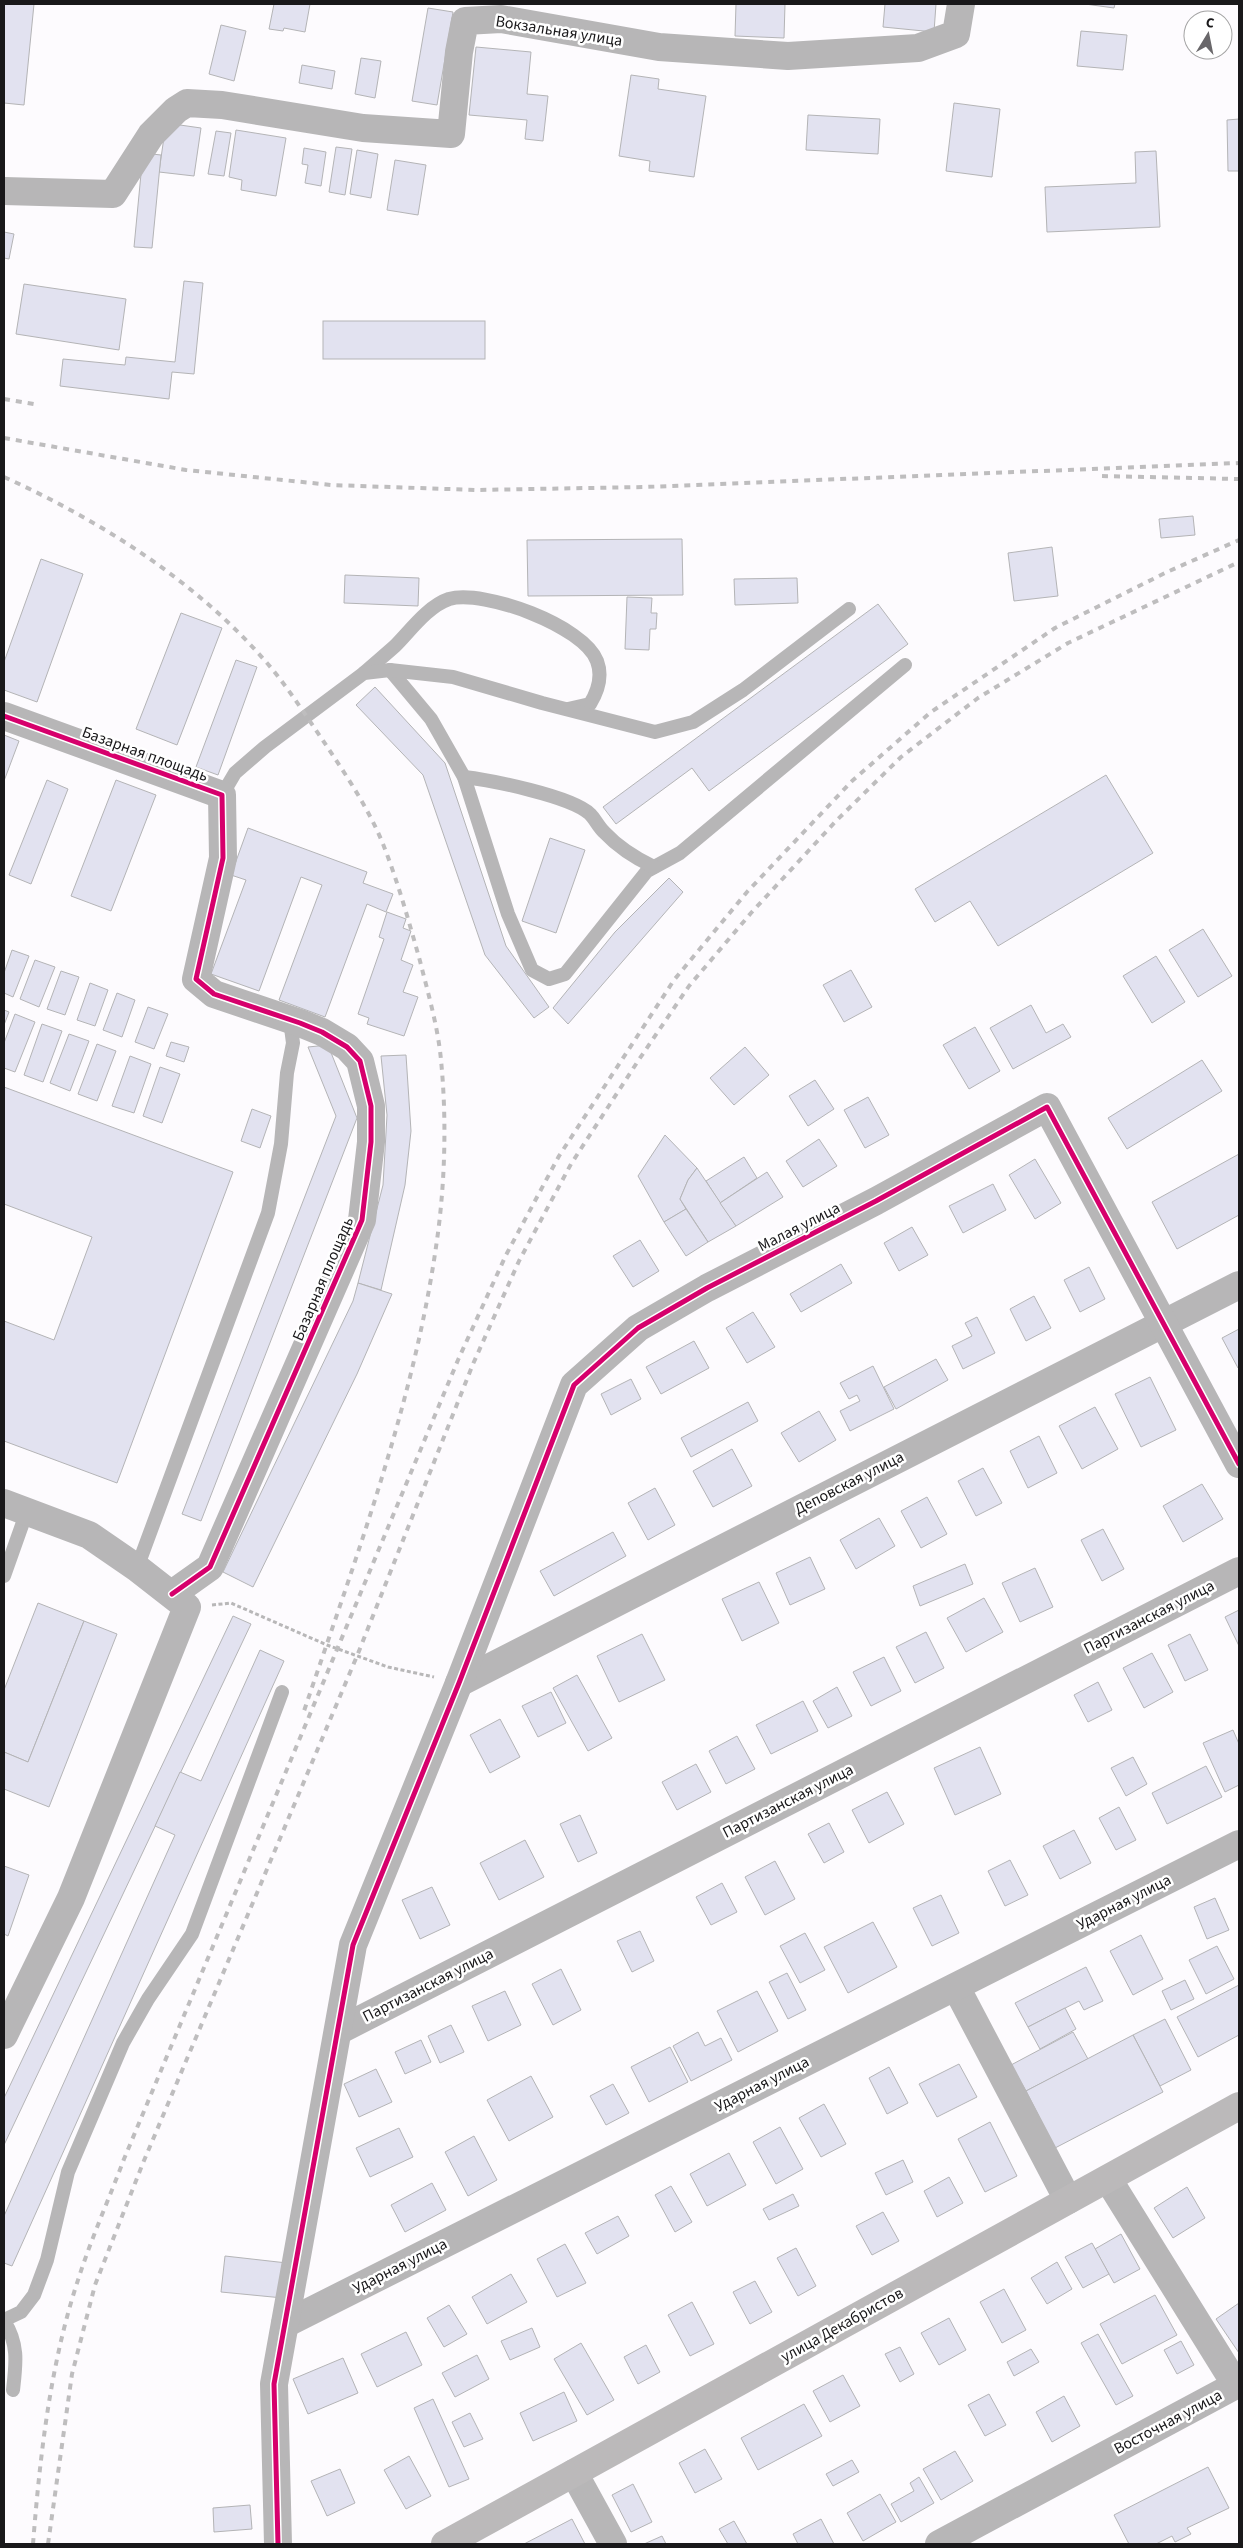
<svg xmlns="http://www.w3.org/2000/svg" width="1243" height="2548" viewBox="0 0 1243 2548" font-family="'Source Sans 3',sans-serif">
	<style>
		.building { fill: #e2e2f0; stroke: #b4b4b6 }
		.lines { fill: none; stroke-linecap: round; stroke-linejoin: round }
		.path { stroke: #b8b7b8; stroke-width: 3; stroke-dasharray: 4 2.5; stroke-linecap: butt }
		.service { stroke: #b7b6b7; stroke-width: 14 }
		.minor { stroke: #b7b6b7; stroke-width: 28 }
		.primary { stroke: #bbb9ba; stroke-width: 28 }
		.rail { stroke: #bebdbe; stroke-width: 4; stroke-dasharray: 6 6; stroke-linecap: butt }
		.cycleway-casing { stroke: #fff; stroke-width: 8 }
		.cycleway { stroke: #d6006c; stroke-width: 5 }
		.labels { text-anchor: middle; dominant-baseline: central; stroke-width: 5; stroke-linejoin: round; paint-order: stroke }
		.street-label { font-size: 16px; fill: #19181a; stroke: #fff }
	</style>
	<rect width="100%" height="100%" fill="#fdfbfe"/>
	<g class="building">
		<path d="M4,4H34L24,105L4,103Z"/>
		<path d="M274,4H310L305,32L284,28L283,31L269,29Z"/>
		<path d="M736,4H785L784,38L735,36Z"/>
		<path d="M885,4H936L934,32L883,27Z"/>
		<path d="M1085,4H1115L1114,8Z"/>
		<path d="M428,8L453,12L437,105L412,101Z"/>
		<path d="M221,25L246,31L234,81L209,74Z"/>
		<path d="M1081,31L1127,35L1123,70L1077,66Z"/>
		<path d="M476,47L531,52L527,94L548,96L543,141L525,139L527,120L469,115Z"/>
		<path d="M361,58L381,61L375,98L355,94Z"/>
		<path d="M302,65L335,71L332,89L299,83Z"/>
		<path d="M631,75L659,79L658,89L706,96L694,177L649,171L650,161L619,156Z"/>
		<path d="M954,103L1000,109L992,177L946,171Z"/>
		<path d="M808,115L880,119L878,154L806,150Z"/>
		<path d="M1239,119V171H1228L1227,120Z"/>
		<path d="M166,123L201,128L194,176L159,172Z"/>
		<path d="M236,130L286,138L276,196L241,190L242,180L229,177Z"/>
		<path d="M216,131L231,133L224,176L208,174Z"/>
		<path d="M336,147L352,149L345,195L329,192Z"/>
		<path d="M304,148L326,152L321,186L305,183L308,165L302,164Z"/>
		<path d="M357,150L378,154L371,198L350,194Z"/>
		<path d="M1156,151L1160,227L1047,232L1045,187L1136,183L1135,152Z"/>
		<path d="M143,153L161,155L152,248L134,247Z"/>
		<path d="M395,160L426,165L418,215L387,210Z"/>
		<path d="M4,232L14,234L9,259L4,258Z"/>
		<path d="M184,281L203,283L194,374L172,372L169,399L60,386L63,359L125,365L126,357L175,362Z"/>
		<path d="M24,284L126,299L119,350L16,334Z"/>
		<rect x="323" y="321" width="162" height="38"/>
		<path d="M1193,516L1195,535L1161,538L1159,519Z"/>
		<path d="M682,539L683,595L528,596L527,540Z"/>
		<path d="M1052,547L1058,596L1014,601L1008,553Z"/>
		<path d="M41,559L83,574L37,702L4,690V662Z"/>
		<path d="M345,575L419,578L418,606L344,603Z"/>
		<path d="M797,578L798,603L735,605L734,579Z"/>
		<path d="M627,597L652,598L651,613H657L656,629H650L649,650L625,649Z"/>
		<path d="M878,604L908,644L709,791L692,768L616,824L603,807Z"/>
		<path d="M181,613L222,628L177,745L136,729Z"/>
		<path d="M236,660L257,667L218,775L196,767Z"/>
		<path d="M375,687L445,763L506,946L549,1007L534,1018L485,955L423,775L356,705Z"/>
		<path d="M4,735L19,741L4,781Z"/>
		<path d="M1106,775L1153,853L998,946L970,901L935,922L915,889Z"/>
		<path d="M47,780L68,789L31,884L9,875Z"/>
		<path d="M116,780L156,795L111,911L71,896Z"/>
		<path d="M248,828L367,872L363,883L393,894L386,912L367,904L325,1017L279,1000L322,885L301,877L259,991L211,974L246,880L231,875Z"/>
		<path d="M550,838L585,850L556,933L522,921Z"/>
		<path d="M669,878L683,892L568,1024L553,1008L615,932Z"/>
		<path d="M387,912L406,919L403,928L411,931L401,960L413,965L403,992L418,997L404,1036L367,1024L369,1018L358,1014L384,939L379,937Z"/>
		<path d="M1203,929L1232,976L1198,997L1169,950Z"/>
		<path d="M12,950L29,956L13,997L4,993V973Z"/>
		<path d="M1156,956L1185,1002L1152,1023L1123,976Z"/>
		<path d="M35,960L55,967L39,1007L20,999Z"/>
		<path d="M851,970L872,1007L844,1022L823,985Z"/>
		<path d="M61,971L79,977L65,1015L47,1009Z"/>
		<path d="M90,983L108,990L95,1026L77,1020Z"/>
		<path d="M117,993L135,1000L122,1037L103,1030Z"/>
		<path d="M1031,1005L1046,1033L1063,1024L1071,1037L1013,1069L990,1028Z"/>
		<path d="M148,1007L168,1014L154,1049L135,1042Z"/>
		<path d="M4,1010L9,1012L4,1025Z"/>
		<path d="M15,1014L35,1022L15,1072L4,1068V1043Z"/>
		<path d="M42,1024L62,1031L43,1082L24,1075Z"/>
		<path d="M975,1027L1000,1071L969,1089L943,1045Z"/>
		<path d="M69,1034L89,1041L70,1091L50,1083Z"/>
		<path d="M171,1042L189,1047L184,1062L166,1056Z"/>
		<path d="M97,1044L116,1051L97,1101L78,1094Z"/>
		<path d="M328,1045L357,1118L201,1521L182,1514L336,1116L308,1047Z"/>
		<path d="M745,1047L769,1075L734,1105L710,1078Z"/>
		<path d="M406,1055L411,1131L405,1185L381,1290L358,1283L383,1185L387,1115L381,1056Z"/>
		<path d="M130,1056L151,1064L134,1113L112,1106Z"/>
		<path d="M1202,1060L1222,1091L1127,1149L1108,1118Z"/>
		<path d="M160,1067L180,1074L162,1123L143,1116Z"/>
		<path d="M815,1080L834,1109L808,1126L789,1096Z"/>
		<path d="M4,1087L233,1172L117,1483L4,1441V1321L54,1340L92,1237L4,1204Z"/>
		<path d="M868,1097L889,1135L865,1148L844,1110Z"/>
		<path d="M252,1109L271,1116L260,1148L241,1141Z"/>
		<path d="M665,1135L697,1168L688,1180L680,1199L686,1209L664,1222L638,1176Z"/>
		<path d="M819,1139L837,1166L803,1187L786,1161Z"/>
		<path d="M1239,1154V1215L1177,1249L1152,1202Z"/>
		<path d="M744,1157L757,1178L720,1203L706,1181Z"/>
		<path d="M1035,1159L1061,1203L1035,1219L1009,1175Z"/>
		<path d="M697,1168L736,1226L708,1242L680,1199L688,1180Z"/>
		<path d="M767,1172L783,1197L736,1226L720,1203Z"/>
		<path d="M993,1184L1006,1210L963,1233L949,1206Z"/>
		<path d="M686,1209L708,1242L686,1256L664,1222Z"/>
		<path d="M912,1227L928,1255L899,1271L884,1243Z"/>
		<path d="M640,1240L659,1271L633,1287L613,1256Z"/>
		<path d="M841,1264L852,1283L801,1312L790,1294Z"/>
		<path d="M1089,1267L1105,1299L1080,1312L1064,1280Z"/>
		<path d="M358,1283L392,1294L357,1374L253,1587L223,1572L353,1301Z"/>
		<path d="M1034,1296L1051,1328L1026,1341L1010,1309Z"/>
		<path d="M753,1312L775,1347L747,1363L726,1328Z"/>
		<path d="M977,1317L995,1353L963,1369L952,1346L972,1336L965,1323Z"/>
		<path d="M1239,1329V1368H1238L1222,1338Z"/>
		<path d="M694,1341L709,1368L661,1394L646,1367Z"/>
		<path d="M936,1359L948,1380L896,1409L884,1387Z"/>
		<path d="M873,1366L894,1409L850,1431L840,1411L860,1401L857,1395L849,1399L840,1383Z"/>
		<path d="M1150,1377L1176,1430L1141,1447L1115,1394Z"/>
		<path d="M631,1379L641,1399L611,1415L601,1394Z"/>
		<path d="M748,1402L758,1421L691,1457L681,1438Z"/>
		<path d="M1095,1407L1118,1449L1082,1469L1059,1426Z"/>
		<path d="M819,1411L836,1440L799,1462L781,1433Z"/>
		<path d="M1039,1436L1057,1473L1028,1488L1010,1451Z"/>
		<path d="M732,1449L752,1486L713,1507L693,1471Z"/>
		<path d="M983,1468L1002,1503L976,1516L958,1481Z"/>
		<path d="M1202,1484L1223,1519L1183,1542L1163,1506Z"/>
		<path d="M655,1488L675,1525L648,1540L628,1503Z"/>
		<path d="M927,1497L947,1534L921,1548L901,1511Z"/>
		<path d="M879,1518L895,1546L856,1569L840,1540Z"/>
		<path d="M1103,1529L1124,1569L1102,1581L1081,1540Z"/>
		<path d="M613,1532L626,1556L554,1596L540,1571Z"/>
		<path d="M810,1557L825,1589L790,1605L776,1573Z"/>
		<path d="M965,1564L973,1584L920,1606L913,1586Z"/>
		<path d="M1035,1568L1053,1607L1020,1622L1002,1583Z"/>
		<path d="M759,1582L779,1623L742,1641L722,1599Z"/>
		<path d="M984,1598L1003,1632L966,1652L947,1618Z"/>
		<path d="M38,1603L84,1621L28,1762L4,1752V1690Z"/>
		<path d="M1239,1610V1646L1225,1617Z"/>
		<path d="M233,1616L251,1624L4,2145V2098Z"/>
		<path d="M84,1621L117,1634L49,1807L4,1789V1752L28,1762Z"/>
		<path d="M926,1632L944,1668L915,1683L896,1647Z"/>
		<path d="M642,1634L665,1680L619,1702L597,1656Z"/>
		<path d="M1190,1634L1208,1670L1185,1681L1168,1645Z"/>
		<path d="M260,1650L284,1661L12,2266L4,2263V2216L175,1835L155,1826L180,1772L201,1781Z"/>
		<path d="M1152,1653L1173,1692L1144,1708L1123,1668Z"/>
		<path d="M884,1657L901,1691L871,1706L853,1672Z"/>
		<path d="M577,1675L612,1738L588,1751L553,1688Z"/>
		<path d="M1098,1682L1112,1710L1088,1722L1074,1695Z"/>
		<path d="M837,1687L852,1716L828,1728L813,1701Z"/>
		<path d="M551,1692L566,1723L538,1737L522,1706Z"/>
		<path d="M803,1701L818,1731L771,1754L756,1725Z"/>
		<path d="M500,1719L520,1757L490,1773L470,1735Z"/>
		<path d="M1233,1730L1239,1744V1785L1225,1792L1203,1743Z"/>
		<path d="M737,1736L755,1769L726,1784L709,1751Z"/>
		<path d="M980,1747L1001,1794L955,1815L934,1768Z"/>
		<path d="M1133,1757L1147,1784L1126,1796L1111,1768Z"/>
		<path d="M696,1764L711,1792L677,1810L662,1782Z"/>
		<path d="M1206,1766L1222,1797L1167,1824L1152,1793Z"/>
		<path d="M887,1792L904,1824L869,1843L852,1810Z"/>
		<path d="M1119,1807L1136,1840L1116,1850L1099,1818Z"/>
		<path d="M580,1815L597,1853L578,1862L560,1824Z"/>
		<path d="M829,1823L844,1852L824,1863L808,1834Z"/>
		<path d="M1074,1830L1091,1863L1060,1879L1043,1846Z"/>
		<path d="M525,1840L544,1877L499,1900L480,1863Z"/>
		<path d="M1010,1860L1028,1895L1005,1906L988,1871Z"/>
		<path d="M775,1861L795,1899L765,1915L745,1877Z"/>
		<path d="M4,1866L29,1875L8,1936L4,1934Z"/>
		<path d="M722,1883L737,1912L711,1925L696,1897Z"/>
		<path d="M432,1887L450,1925L420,1939L402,1900Z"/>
		<path d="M941,1895L959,1933L932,1946L913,1908Z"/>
		<path d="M1215,1898L1229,1930L1207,1939L1194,1907Z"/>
		<path d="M873,1922L897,1967L848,1993L824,1947Z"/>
		<path d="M640,1931L654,1961L632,1972L617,1941Z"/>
		<path d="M805,1933L825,1970L800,1983L780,1946Z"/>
		<path d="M1141,1935L1163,1979L1133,1995L1110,1951Z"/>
		<path d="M1217,1946L1234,1979L1206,1994L1189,1960Z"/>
		<path d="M1086,1967L1103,2001L1084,2010L1079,2001L1028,2027L1015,2003Z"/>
		<path d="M561,1969L581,2010L553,2025L532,1984Z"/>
		<path d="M787,1973L806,2010L788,2019L769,1982Z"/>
		<path d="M1185,1980L1194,1999L1171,2010L1162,1991Z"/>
		<path d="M1239,1985V2035L1198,2057L1177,2017Z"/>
		<path d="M505,1991L521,2025L488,2041L472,2006Z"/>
		<path d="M757,1991L778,2031L738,2052L717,2011Z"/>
		<path d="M1065,2008L1076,2029L1040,2049L1028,2027Z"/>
		<path d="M1165,2019L1191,2070L1160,2086L1133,2035Z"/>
		<path d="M451,2025L464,2052L440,2063L428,2036Z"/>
		<path d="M698,2032L705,2046L721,2038L732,2060L691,2081L673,2046Z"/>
		<path d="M1073,2032L1088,2059L1026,2091L1011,2065Z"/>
		<path d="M1133,2035L1163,2092L1055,2148L1026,2091Z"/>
		<path d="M421,2040L431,2062L405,2074L395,2052Z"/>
		<path d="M670,2047L688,2082L649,2102L631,2067Z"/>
		<path d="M959,2064L977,2097L937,2117L919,2084Z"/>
		<path d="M889,2067L908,2103L887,2114L869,2078Z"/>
		<path d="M376,2069L392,2102L359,2117L344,2084Z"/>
		<path d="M531,2076L553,2117L509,2141L487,2100Z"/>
		<path d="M613,2084L629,2113L606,2125L590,2096Z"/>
		<path d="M824,2104L846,2144L821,2157L799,2118Z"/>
		<path d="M990,2122L1017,2176L985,2192L958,2139Z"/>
		<path d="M780,2127L803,2169L776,2184L753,2142Z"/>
		<path d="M399,2128L413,2157L370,2177L356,2148Z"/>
		<path d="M474,2136L497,2180L468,2196L445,2152Z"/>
		<path d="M729,2153L746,2185L707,2206L690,2174Z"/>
		<path d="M903,2160L913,2182L886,2195L875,2173Z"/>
		<path d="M949,2177L963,2203L937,2217L924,2191Z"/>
		<path d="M432,2183L446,2210L405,2232L391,2205Z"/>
		<path d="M671,2186L692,2222L675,2232L655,2195Z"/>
		<path d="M1187,2187L1205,2218L1173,2238L1154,2208Z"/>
		<path d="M793,2194L799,2206L769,2220L763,2209Z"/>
		<path d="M883,2212L899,2241L872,2255L856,2226Z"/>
		<path d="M618,2216L629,2236L597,2254L585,2233Z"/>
		<path d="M1121,2234L1140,2269L1114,2283L1095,2249Z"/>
		<path d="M1092,2243L1109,2274L1083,2288L1065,2257Z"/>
		<path d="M565,2244L586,2283L557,2297L537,2259Z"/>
		<path d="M796,2248L816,2286L798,2296L777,2258Z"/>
		<path d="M225,2256L287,2263L283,2298L221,2292Z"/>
		<path d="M1057,2262L1072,2289L1047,2304L1031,2278Z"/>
		<path d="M511,2274L527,2302L487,2324L472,2297Z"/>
		<path d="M755,2281L772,2312L750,2324L733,2292Z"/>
		<path d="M1004,2289L1026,2330L1002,2343L980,2302Z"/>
		<path d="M1155,2295L1177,2335L1122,2364L1100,2324Z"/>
		<path d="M692,2302L714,2344L690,2356L668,2315Z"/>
		<path d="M1239,2303V2353L1216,2319Z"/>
		<path d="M449,2305L467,2334L444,2347L427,2318Z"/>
		<path d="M949,2318L966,2350L939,2365L921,2333Z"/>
		<path d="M532,2328L540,2347L510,2360L501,2341Z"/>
		<path d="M406,2332L422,2365L377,2387L361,2354Z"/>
		<path d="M1098,2334L1133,2396L1116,2405L1081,2343Z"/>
		<path d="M1181,2341L1194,2365L1177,2374L1164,2350Z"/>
		<path d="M581,2343L614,2400L587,2415L554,2359Z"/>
		<path d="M646,2345L660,2372L638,2384L624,2357Z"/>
		<path d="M900,2347L914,2374L900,2382L885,2354Z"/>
		<path d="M1031,2349L1039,2362L1014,2376L1007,2362Z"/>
		<path d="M477,2355L489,2379L455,2397L442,2373Z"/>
		<path d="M343,2358L358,2393L308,2414L293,2379Z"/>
		<path d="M843,2375L860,2406L830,2422L813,2391Z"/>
		<path d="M564,2392L577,2421L533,2441L520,2413Z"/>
		<path d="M989,2394L1006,2425L985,2436L968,2405Z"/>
		<path d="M1064,2396L1080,2426L1052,2442L1036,2412Z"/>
		<path d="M433,2399L469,2479L449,2487L414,2408Z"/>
		<path d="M804,2404L822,2436L758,2470L741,2438Z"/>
		<path d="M470,2413L483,2439L464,2447L452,2422Z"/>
		<path d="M705,2449L722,2479L695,2493L679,2463Z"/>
		<path d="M955,2451L973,2481L941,2500L923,2469Z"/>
		<path d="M409,2456L431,2496L406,2509L384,2470Z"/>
		<path d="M852,2460L859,2472L833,2486L826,2474Z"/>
		<path d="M1208,2467L1229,2508L1187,2528L1191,2534L1175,2542L1172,2536L1156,2544H1129L1114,2515Z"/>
		<path d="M340,2469L355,2503L327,2516L311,2481Z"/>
		<path d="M919,2477L934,2503L901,2522L891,2504L914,2491L910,2483Z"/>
		<path d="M633,2484L652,2522L631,2532L612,2495Z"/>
		<path d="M880,2494L896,2522L863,2541L847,2513Z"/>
		<path d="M250,2505L252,2529L214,2532L213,2508Z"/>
		<path d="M572,2519L585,2544H524Z"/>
		<path d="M821,2519L834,2544H798L793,2534Z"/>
		<path d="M734,2521L747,2544H728L719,2529Z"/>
		<path d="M662,2536L666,2544H644Z"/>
	</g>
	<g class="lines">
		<path class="path" d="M212,1605L231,1603L327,1645L388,1667L434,1677"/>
		<g class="service">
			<path d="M390,670L431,719L464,777L508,914L532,970L549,979L565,974L647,871L680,853L905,665"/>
			<path d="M364,673C374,664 385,655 395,646C410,631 428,606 449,599C484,589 584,626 597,661C603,677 598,691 590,704L568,709"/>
			<path d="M464,777C490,780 571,796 590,814C595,819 598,826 604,832C618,847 635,858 654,867"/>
			<path d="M222,795L235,773L265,747L364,673L390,670L453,677L542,703L655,732L693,722L743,690L849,609"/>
			<path d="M137,1568L268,1213L281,1144L287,1073L293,1043L290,1020"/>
			<path d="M4,1576L27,1511"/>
			<path d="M4,2320L21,2312L34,2295L47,2260L68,2172L123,2043L148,1999L192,1934L282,1692"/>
			<path d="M4,2321C19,2344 16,2364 13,2390"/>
		</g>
		<g class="minor">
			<path d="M4,191L113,194L151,135L176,110L187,103L222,105L363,128L451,134L459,52L465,21L501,19L659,47L788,56L918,48L956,34L961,4"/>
			<path d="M4,716L222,795L223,858L196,979L214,994L300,1023L322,1032L347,1047L360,1061L371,1106V1142L362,1220L210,1567L172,1594"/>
			<path d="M4,1503L89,1535L137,1568L187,1607L71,1898L4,2035"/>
			<path d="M459,1683L1239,1285"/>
			<path d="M956,1987L1068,2200"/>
			<path d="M338,2031L1239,1571"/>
			<path d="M285,2324L1239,1844"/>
			<path d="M574,2473L613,2544"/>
			<path d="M278,2544L274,2384L353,1945L459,1683L574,1385L638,1328L707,1288L876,1201L1047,1107L1239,1464"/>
			<path d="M939,2544L1236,2385L1108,2179"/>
		</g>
		<path class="primary" d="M445,2544L1239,2106"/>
		<g class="rail">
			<path d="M4,399L39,405"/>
			<path d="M4,438L186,470L331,485L476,490L645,487L1239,463"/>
			<path d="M1102,476L1239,479"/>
			<path d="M4,477C101,521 196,581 267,663C287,686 304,713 322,739C344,772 368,807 383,844C398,882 409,922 420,961C428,993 438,1027 441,1060C447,1121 445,1187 436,1247C413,1406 355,1560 304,1711"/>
			<path d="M33,2544C40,2456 50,2365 78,2280C91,2239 109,2199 124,2159L458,1360L506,1255L559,1156L674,980L747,892L852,781L931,712L1055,628L1167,572L1239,540"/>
			<path d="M48,2544L72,2374L95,2285L143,2163L357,1656L473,1364L519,1261L571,1164L638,1061L689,986L751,913L836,821L901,757L978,698L1068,643L1239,562"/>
		</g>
		<defs>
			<g id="cycleway">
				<path d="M4,716L222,795L223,858L196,979L214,994L300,1023L322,1032L347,1047L360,1061L371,1106V1142L362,1220L210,1567L172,1594"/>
				<path d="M278,2544L274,2384L353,1945L459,1683L574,1385L638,1328L707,1288L876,1201L1047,1107L1239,1464"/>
			</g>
		</defs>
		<use href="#cycleway" class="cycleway-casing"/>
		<use href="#cycleway" class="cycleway"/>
	</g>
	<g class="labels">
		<g class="street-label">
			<text transform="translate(559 31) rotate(9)">Вокзальная улица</text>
			<text transform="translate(145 754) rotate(20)">Базарная площадь</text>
			<text transform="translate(799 1227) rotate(-27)">Малая улица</text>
			<text transform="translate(323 1279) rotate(-67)">Базарная площадь</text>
			<text transform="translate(849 1483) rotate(-27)">Деповская улица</text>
			<text transform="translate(1149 1617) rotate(-27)">Партизанская улица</text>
			<text transform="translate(788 1801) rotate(-27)">Партизанская улица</text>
			<text transform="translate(1124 1902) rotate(-27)">Ударная улица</text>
			<text transform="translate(428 1985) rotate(-27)">Партизанская улица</text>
			<text transform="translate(762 2084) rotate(-27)">Ударная улица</text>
			<text transform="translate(400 2266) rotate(-27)">Ударная улица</text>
			<text transform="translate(842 2325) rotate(-29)">улица Декабристов</text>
			<text transform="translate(1168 2422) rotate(-28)">Восточная улица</text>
		</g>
	</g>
	<rect width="1243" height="2548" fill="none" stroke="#19181a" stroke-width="10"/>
	<g transform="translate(1208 35) rotate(10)"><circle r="24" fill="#ffffff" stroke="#a3a3a3"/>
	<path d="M0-4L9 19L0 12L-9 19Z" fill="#69676a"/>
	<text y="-8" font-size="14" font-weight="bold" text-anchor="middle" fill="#19181a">С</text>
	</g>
</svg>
